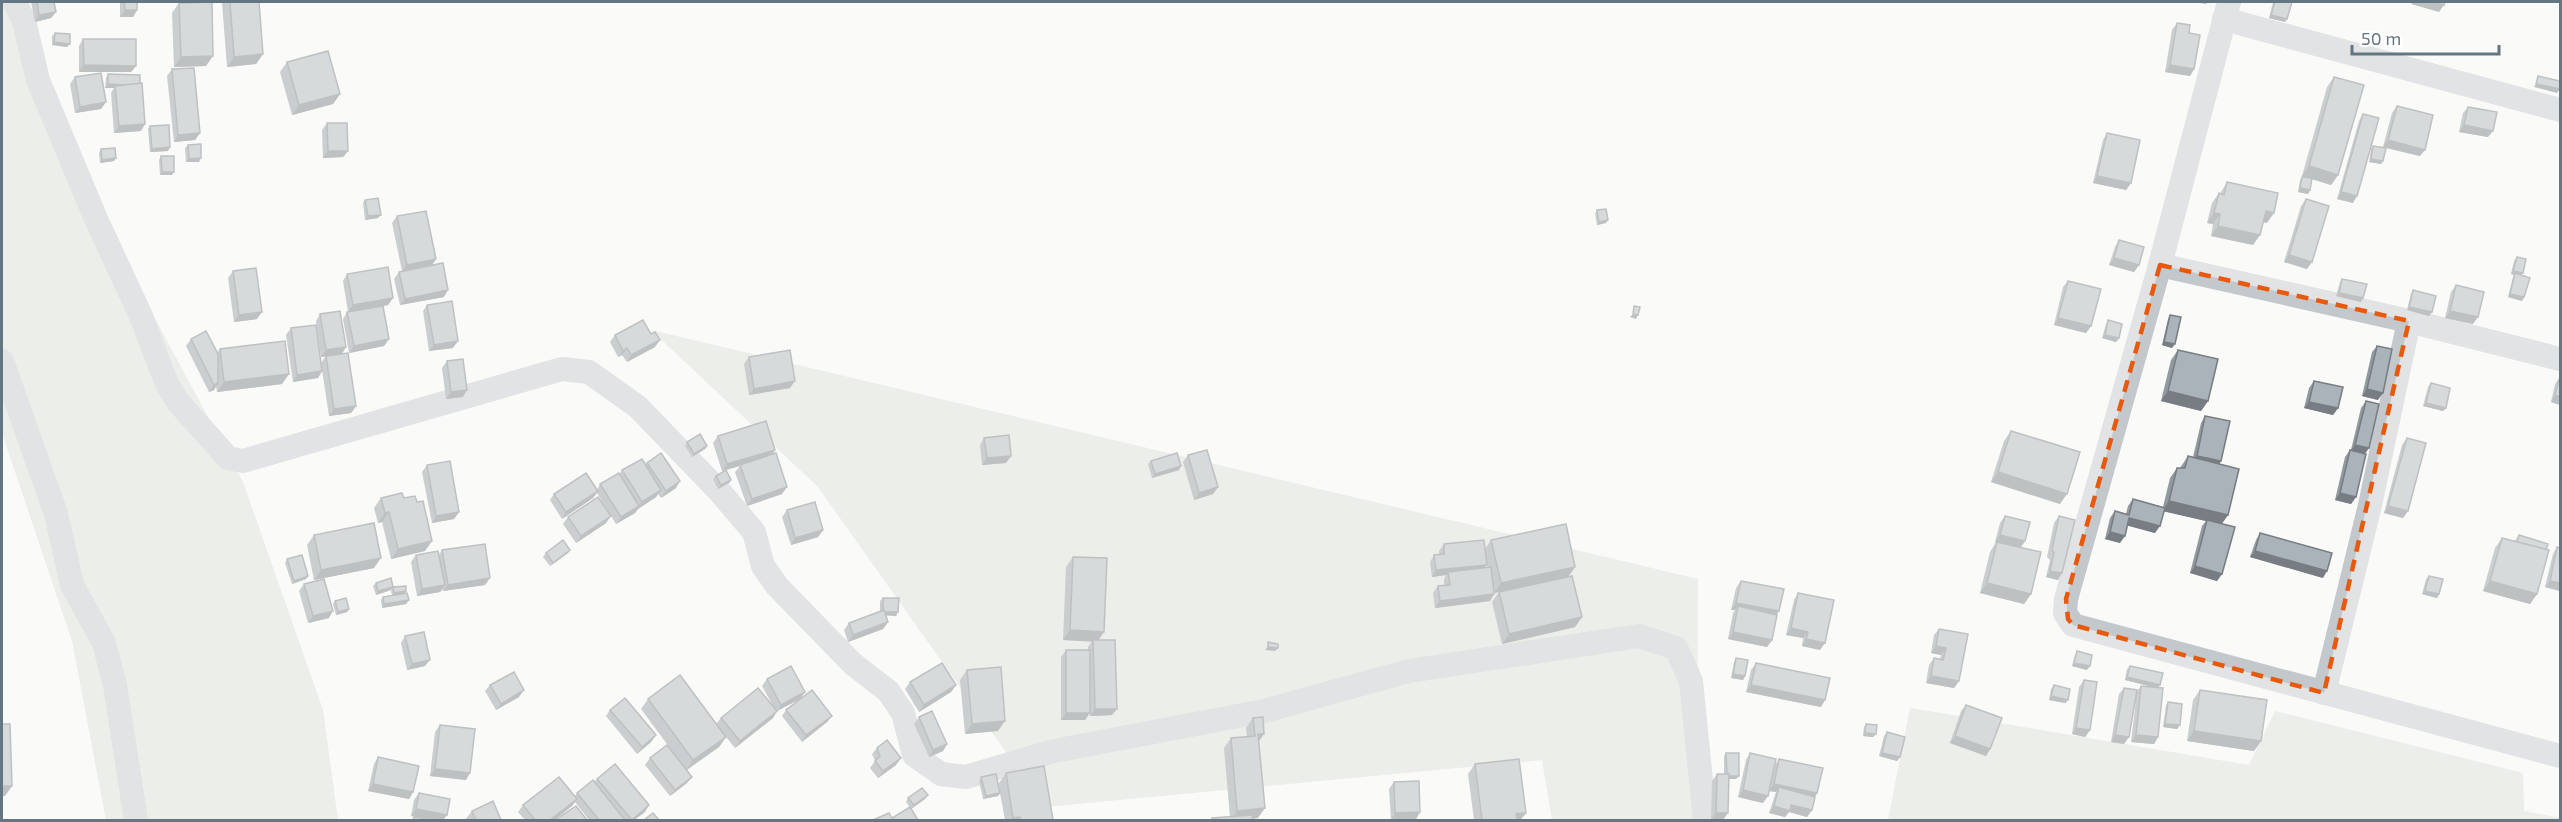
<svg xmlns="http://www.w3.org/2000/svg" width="2562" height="822" viewBox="0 0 2562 822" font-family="'Exo 2',sans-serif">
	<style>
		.green { fill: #dadfd7 }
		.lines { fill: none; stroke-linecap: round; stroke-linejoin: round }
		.minor { stroke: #c3c8cc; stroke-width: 24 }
		.wall { fill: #929a9f; fill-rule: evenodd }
		.shaded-wall { fill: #777d82 }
		.building { fill: #aab3b9; stroke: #777d82; stroke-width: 1.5 }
		.marked { fill: none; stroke: #e8590c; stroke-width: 4.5; stroke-dasharray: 12 8; stroke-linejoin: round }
	</style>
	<rect width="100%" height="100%" fill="#fafaf8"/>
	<g class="green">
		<path d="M2,2H8L97,211L243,482L323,710L338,820H106L72,641L2,433Z"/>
		<path d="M651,330L1698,579L1697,820H1552L1542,760L1045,807L818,487Z"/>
		<path d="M1910,708L2249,765L2275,711L2523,773L2524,811L2560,818V820H1888Z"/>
	</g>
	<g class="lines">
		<g class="minor">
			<path d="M15,2L24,21L38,80L96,219L141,316L167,384L178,402L228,458L243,461L562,369L589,372L638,407L720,492L754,532L763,566L777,586L853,664L888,691L903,713L914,755L941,774L966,777L1054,751L1264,711L1409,671L1639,636L1676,648L1691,681L1705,820"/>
			<path d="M2229,2L2160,265L2066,599L2065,613L2073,625L2560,756"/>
			<path d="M2224,19L2560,110"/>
			<path d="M2160,265L2409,321L2560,359"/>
			<path d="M2,361L56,514L72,585L104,643L115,685L136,820"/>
			<path d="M2324,693L2370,505L2409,321"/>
		</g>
	</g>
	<g class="wall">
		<path d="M31,2H54L56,12L51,18L35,22Z"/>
		<path d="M120,2H137V10L133,17H120Z"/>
		<path d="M222,2H259L263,54L256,64L227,67Z"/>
		<path d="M2273,2H2292L2287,19L2285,22L2269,18Z"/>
		<path d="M179,3L206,66L174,67L172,13Z"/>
		<path d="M2177,23L2189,33L2194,69L2190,76L2165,72L2172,30Z"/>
		<path d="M55,33L67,47L52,45V36Z"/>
		<path d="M83,39L136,66L131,72H79V46Z"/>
		<path d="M287,62L340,94L333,104L292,115L280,72Z"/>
		<path d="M172,69L200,133L195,140L174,142L167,76Z"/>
		<path d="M108,74L140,84L141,131L114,133L111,93L114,88H105L106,78Z"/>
		<path d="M75,77L106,102L101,109L75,113L70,84Z"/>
		<path d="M2334,77L2338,175L2331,185L2312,179L2310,190L2308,194L2298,192L2300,180L2303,177L2302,176L2327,87Z"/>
		<path d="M2397,106L2420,156L2386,148L2381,164L2369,162L2371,149L2373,146L2383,147L2392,113Z"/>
		<path d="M2468,107L2488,137L2459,132L2463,113Z"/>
		<path d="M2363,114L2353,203L2337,199L2359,121Z"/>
		<path d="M327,123L348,151L343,157L323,158L322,130Z"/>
		<path d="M150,126L170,147L168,151L150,152L148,129Z"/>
		<path d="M2107,133L2131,183L2126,190L2093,183L2103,140Z"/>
		<path d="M188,145L199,162H186L185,148Z"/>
		<path d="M101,149L116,158L114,161L100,163L99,153Z"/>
		<path d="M161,156L172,175H160L159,160Z"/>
		<path d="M2227,182L2267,223L2263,222L2253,245L2211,236L2213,224L2207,223L2212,203L2219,193L2220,194Z"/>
		<path d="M2306,199L2307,269L2284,262L2301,206Z"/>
		<path d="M365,200L378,218L365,220L363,203Z"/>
		<path d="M1597,210L1608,220L1606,223L1597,225L1595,214Z"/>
		<path d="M397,216L436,259L432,265L444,297L400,305L394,279L399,272L402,271L392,223Z"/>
		<path d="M2119,240L2139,265L2134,272L2109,265L2115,247Z"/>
		<path d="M2517,257L2521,275L2524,297L2522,301L2508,297L2513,277L2514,275L2511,274L2514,261Z"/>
		<path d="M233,271L257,319L234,322L228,278Z"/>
		<path d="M347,274L393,298L388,305L383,306L389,339L384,346L349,353L343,319L347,312L366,309L348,312L343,281Z"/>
		<path d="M2342,279L2361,302L2336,296L2340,282Z"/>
		<path d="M2068,281L2091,326L2086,333L2054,325L2063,287Z"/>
		<path d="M2456,285L2473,324L2445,318L2451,292Z"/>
		<path d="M2413,290L2432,312L2429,316L2407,310L2411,294Z"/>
		<path d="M427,305L453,348L429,351L423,311Z"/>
		<path d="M320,314L342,354L321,357L316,321Z"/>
		<path d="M2170,315L2172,348L2162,345L2168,319Z"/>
		<path d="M2108,320L2119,338L2116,342L2102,338L2106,324Z"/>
		<path d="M291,328L322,371L318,378L293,382L286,335Z"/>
		<path d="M615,335L655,347L627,362L622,355L618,357L610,342Z"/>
		<path d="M191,339L217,353L220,349L289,374L282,384L217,392L216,386L214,390L209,392L186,346Z"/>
		<path d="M2377,346L2378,400L2362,396L2372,352Z"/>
		<path d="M2178,350L2208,401L2201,411L2161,401L2171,360Z"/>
		<path d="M326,356L356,406L351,413L329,416L321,363Z"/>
		<path d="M749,357L790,388L749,395L744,364Z"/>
		<path d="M447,361L463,397L446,399L442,368Z"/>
		<path d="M2560,377V405L2551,402L2555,384Z"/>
		<path d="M2314,381L2338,408L2333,415L2304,408L2309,388Z"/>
		<path d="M2431,383L2446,408L2443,411L2423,406L2428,387Z"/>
		<path d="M2366,401L2369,448L2365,453L2356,497L2351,504L2335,500L2345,457L2350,450H2351L2361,408Z"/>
		<path d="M2205,416L2220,464L2228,515L2222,523V574L2217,581L2190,573L2202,526L2206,521L2164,511L2155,533L2127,525L2120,543L2105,539L2110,518L2115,511L2126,514L2128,506L2133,499L2163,507L2170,478L2177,468H2180L2188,456L2193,457L2201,423Z"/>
		<path d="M2011,431L2060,504L1991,482L2004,441Z"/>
		<path d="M718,436L775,450L772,455L782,494L747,506L735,472L740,466L722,471L713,443Z"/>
		<path d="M984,438L1011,456L1006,463L982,465L980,445Z"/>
		<path d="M2407,438L2408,511L2403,518L2384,513L2402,445Z"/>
		<path d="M687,442L707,446L705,449L692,457L685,446Z"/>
		<path d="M1188,455L1218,487L1213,494L1194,500L1183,462Z"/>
		<path d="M1151,461L1179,470L1152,478L1148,464Z"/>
		<path d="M647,463L676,488L661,498L658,494L656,497L638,509L635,513L616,524L597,493L593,498L562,519L550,500L554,494L597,490L600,484L620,474L622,470L645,465Z"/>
		<path d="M427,465L459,512L454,519L432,523L422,472Z"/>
		<path d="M716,476L731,480L729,483L718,489L713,479Z"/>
		<path d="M381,498H404L425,551L391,559L382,522L378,523L374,508Z"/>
		<path d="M787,510L823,530L818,537L791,545L782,517Z"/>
		<path d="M2005,516L2025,541L2021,547L2031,594L2024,604L1980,593L1990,552L1996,542H1995L2000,523Z"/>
		<path d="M2059,516L2062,573L2058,580L2046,577L2050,560L2047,557L2054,523Z"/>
		<path d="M568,517L606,523L576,543L563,524Z"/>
		<path d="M2260,533L2323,578L2250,557L2256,540Z"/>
		<path d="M314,535L374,568L314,580L307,545Z"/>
		<path d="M2519,535L2537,594L2530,604L2483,591L2495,548L2502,538L2515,541Z"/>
		<path d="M1491,540L1575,567L1569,576L1582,617L1575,627L1502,644L1492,602L1499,592L1536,584L1494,593V594L1490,601L1435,608L1433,593L1438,586H1444V579L1446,575L1432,577L1430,562L1434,555L1439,554V551L1444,544L1485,549ZM1486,558L1488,568H1484Z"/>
		<path d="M2557,547L2560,548V591L2545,587L2553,554Z"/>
		<path d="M442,550L485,585L443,591V589L440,592L417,596L411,562L416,555H439Z"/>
		<path d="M546,553H568L550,566L543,557Z"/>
		<path d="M1073,557L1104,632L1098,640L1112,715L1090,716V693L1085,720H1061V657L1066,650H1088V647L1092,641L1063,640L1066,567Z"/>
		<path d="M287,559L306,579L292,584L285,563Z"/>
		<path d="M2429,576L2439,594L2437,598L2422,594L2426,579Z"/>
		<path d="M1741,581L1777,615L1772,640L1767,647L1728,639L1733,613L1735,610H1731L1736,588Z"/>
		<path d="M376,583L393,587L391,590L376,595L373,586Z"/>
		<path d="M304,584L329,618L308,623L299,591Z"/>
		<path d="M393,587L406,591L405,593L409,600L406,604L382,608L381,600L383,597L392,595L391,591Z"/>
		<path d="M1798,593L1820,650L1802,646L1803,638L1786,635L1794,600Z"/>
		<path d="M883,598L896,616L886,615L888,622L883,629L848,642L844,630L849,623L880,611V601Z"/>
		<path d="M335,601L349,609L347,612L336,615L333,604Z"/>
		<path d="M1939,629L1959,681L1954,688L1926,683L1929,665L1934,658L1940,659L1941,655L1931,653L1934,635Z"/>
		<path d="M405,636L425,666L407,670L401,643Z"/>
		<path d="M2077,651L2087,670L2072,666L2075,655Z"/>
		<path d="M1736,658L1745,676L1743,680L1731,678L1734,662Z"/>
		<path d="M1756,663L1821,707L1746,692L1751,670Z"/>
		<path d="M2130,666L2158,687V737L2154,744L2131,742L2136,700L2129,737L2124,744L2111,742L2119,694L2124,688L2137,691L2141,686L2152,687L2125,680L2127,669Z"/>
		<path d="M967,670L998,731L965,734L960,680Z"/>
		<path d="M767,679L805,692L800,699L777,711L773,718L735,748L722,732L726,737L719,747L687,770V783L670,796L645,765L650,758L678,759L641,709L648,699L716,724L721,718L772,704L762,686Z"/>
		<path d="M2084,680L2090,730L2085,737L2072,734L2079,687Z"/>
		<path d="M910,682L956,685L951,692L919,712L905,689Z"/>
		<path d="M490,685L519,697L496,710L485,691Z"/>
		<path d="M2054,685L2068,700L2065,703L2049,700L2051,689Z"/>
		<path d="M2200,690L2261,741L2254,751L2187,741L2193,700Z"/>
		<path d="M2168,702L2180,725L2177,729L2163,727L2166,705Z"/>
		<path d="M1966,705L1990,749L1986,756L1950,743L1961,711Z"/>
		<path d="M610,710L656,735L651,742L637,754L606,716Z"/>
		<path d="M786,710L832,716L827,722L802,742L782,716Z"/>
		<path d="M919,717L947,744L943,751L929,757L914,724Z"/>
		<path d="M1253,718L1259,741L1258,818L1252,819L1253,820H1210L1212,818L1230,817L1224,748L1231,738L1247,737L1246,728Z"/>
		<path d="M1866,724L1876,734L1873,737L1863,736L1864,727Z"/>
		<path d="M440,725L466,780L430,776L435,732Z"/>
		<path d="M1887,732L1900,757L1897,761L1879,756L1884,736Z"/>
		<path d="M877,748L896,765L878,778L870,768L875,761L872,754Z"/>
		<path d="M1726,753L1736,779H1729L1723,820H1711L1712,781L1717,774H1724V756Z"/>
		<path d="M1750,753L1775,765L1779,759L1817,793L1815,797L1812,810L1807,817L1789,812L1785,817L1769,813L1776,792L1769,791L1763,803L1738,797L1746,760Z"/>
		<path d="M378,757L413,792L409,799L368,791L374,764Z"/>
		<path d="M1475,764L1526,813L1520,820H1474L1468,774Z"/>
		<path d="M1006,773L1053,820H1005L1000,793L998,796L983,799L979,781L981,777L1000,793L999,783Z"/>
		<path d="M597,779L645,812L634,820H589L575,802L572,806L554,820H525L518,812L523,805L575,796L577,793L594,782Z"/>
		<path d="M1394,782L1420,812L1416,819L1391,820L1389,789Z"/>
		<path d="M419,793L447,815L443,820H436L411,816L414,800Z"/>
		<path d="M908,798L925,799L911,809L906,802Z"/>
		<path d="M472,811L501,820H465Z"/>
	</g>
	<g class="shaded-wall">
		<path d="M2195,2H2208L2206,4Z"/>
		<path d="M2413,2H2431L2444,5L2439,12L2411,4Z"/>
		<path d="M125,10H137L133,17H120Z"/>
		<path d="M56,12L51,18L35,22L39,15Z"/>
		<path d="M2271,15L2287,19L2285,22L2269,18Z"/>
		<path d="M54,42L70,44L67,47L52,45Z"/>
		<path d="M263,54L256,64L227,67L234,57Z"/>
		<path d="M213,56L206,66L174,67L181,57Z"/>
		<path d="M84,65L136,66L131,72H79Z"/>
		<path d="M2170,65L2194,69L2190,76L2165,72Z"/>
		<path d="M108,84L140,86H115L114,88H105Z"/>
		<path d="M2536,84L2560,89L2557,93L2534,87Z"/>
		<path d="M340,94L333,104L292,115L299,105Z"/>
		<path d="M106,102L101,109L75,113L80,107Z"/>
		<path d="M145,124L141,131L114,133L119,126Z"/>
		<path d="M2464,125L2493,131L2488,137L2459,132Z"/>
		<path d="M200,133L195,140L174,142L178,135Z"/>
		<path d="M2388,140L2425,150L2420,156L2383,147Z"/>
		<path d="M170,147L168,151L150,152L152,149Z"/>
		<path d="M328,151H348L343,157L323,158Z"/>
		<path d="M116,158L114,161L100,163L102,160Z"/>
		<path d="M201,158L199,162H186L189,159Z"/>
		<path d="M2371,159L2383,161L2381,164L2369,162Z"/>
		<path d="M2309,166L2338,175L2331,185L2302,176Z"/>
		<path d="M162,172H174L172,175H160Z"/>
		<path d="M2097,176L2131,183L2126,190L2093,183Z"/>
		<path d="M2300,188L2310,190L2308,194L2298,192Z"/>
		<path d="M2341,192L2357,196L2353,203L2337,199Z"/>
		<path d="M2266,211L2274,213L2267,223L2259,221Z"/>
		<path d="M2214,213L2220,214L2213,224L2207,223Z"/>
		<path d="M381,215L378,218L365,220L368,216Z"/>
		<path d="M1608,220L1606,223L1597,225L1599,222Z"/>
		<path d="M2218,226L2260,235L2253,245L2211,236Z"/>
		<path d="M2289,255L2312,262L2307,269L2284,262Z"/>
		<path d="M2114,258L2139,265L2134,272L2109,265Z"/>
		<path d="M436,259L432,265L402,271L407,265Z"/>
		<path d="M2513,271L2523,273L2520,276L2511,274Z"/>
		<path d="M448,290L444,297L400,305L405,299Z"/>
		<path d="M2339,293L2363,298L2361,302L2336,296Z"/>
		<path d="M2510,294L2524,297L2522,301L2508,297Z"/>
		<path d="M393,298L388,305L348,312L353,305Z"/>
		<path d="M2409,307L2432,312L2429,316L2407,310Z"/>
		<path d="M2450,311L2478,317L2473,324L2445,318Z"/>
		<path d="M262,312L257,319L234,322L239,315Z"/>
		<path d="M1633,314L1638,315L1636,319L1630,317Z"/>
		<path d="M2058,318L2091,326L2086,333L2054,325Z"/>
		<path d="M2105,335L2119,338L2116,342L2102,338Z"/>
		<path d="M389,339L384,346L349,353L354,346Z"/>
		<path d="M660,340L655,347L627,362L631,355Z"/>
		<path d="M458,341L453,348L429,351L434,345Z"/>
		<path d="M2164,342L2175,344L2172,348L2162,345Z"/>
		<path d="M346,347L342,354L321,357L326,350Z"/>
		<path d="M627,348L622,355L618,357L623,351Z"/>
		<path d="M322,371L318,378L293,382L297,375Z"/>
		<path d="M289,374L282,384L217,392L224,382Z"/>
		<path d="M795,381L790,388L749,395L754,389Z"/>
		<path d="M218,383L214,390L209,392L214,385Z"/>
		<path d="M2367,389L2383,393L2378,400L2362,396Z"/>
		<path d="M467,390L463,397L446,399L451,392Z"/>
		<path d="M2168,391L2208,401L2201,411L2161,401Z"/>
		<path d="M2555,395L2560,397V405L2551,402Z"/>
		<path d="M2309,402L2338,408L2333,415L2304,408Z"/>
		<path d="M2426,403L2446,408L2443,411L2423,406Z"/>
		<path d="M356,406L351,413L329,416L334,409Z"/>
		<path d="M2355,445L2369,448L2364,455L2350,452Z"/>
		<path d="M707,446L705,449L692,457L694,454Z"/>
		<path d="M775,450L771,457L722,471L727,464Z"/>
		<path d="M1011,456L1006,463L982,465L987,458Z"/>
		<path d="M2197,456L2221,461L2217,468L2192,463Z"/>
		<path d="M1181,466L1179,470L1152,478L1155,474Z"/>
		<path d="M1998,472L2067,494L2060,504L1991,482Z"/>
		<path d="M731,480L729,483L718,489L721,485Z"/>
		<path d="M680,481L676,488L661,498L666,491Z"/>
		<path d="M787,487L782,494L747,506L752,499Z"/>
		<path d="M1218,487L1213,494L1194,500L1199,493Z"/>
		<path d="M661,490L656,497L638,509L635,513L616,524L621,517L639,506L642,502Z"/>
		<path d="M598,491L593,498L562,519L566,512Z"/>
		<path d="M2340,493L2356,497L2351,504L2335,500Z"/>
		<path d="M2169,501L2228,515L2221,525L2207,520L2206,521L2162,511Z"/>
		<path d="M2388,506L2408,511L2403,518L2384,513Z"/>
		<path d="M389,512L382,522L378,523L385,513Z"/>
		<path d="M459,512L454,519L432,523L436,516Z"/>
		<path d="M611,516L606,523L576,543L581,536Z"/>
		<path d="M2129,518L2160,526L2155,533L2125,525Z"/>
		<path d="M823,530L818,537L791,545L795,538Z"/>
		<path d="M2110,532L2125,536L2120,543L2105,539Z"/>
		<path d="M2000,535L2025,541L2020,548L1995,542Z"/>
		<path d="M432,541L425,551L391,559L398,549Z"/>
		<path d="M570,550L568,553L550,566L553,563Z"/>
		<path d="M2255,551L2327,571L2323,578L2250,557Z"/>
		<path d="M381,558L374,568L314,580L321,570Z"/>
		<path d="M1487,565L1482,571L1448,572L1446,575L1432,577L1436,570Z"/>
		<path d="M2195,566L2222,574L2217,581L2190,573Z"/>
		<path d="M1575,567L1568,577L1494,593L1501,583Z"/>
		<path d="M2050,571L2062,573L2058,580L2046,577Z"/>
		<path d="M308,576L306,579L292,584L294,581Z"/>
		<path d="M490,578L485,585L443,591L448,585Z"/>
		<path d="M2490,581L2537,594L2530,604L2483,591Z"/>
		<path d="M2550,581L2560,583V591L2545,587Z"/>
		<path d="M1987,583L2031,594L2024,604L1980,593Z"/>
		<path d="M445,585L440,592L417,596L422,589Z"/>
		<path d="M393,587L391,590L376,595L378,591Z"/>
		<path d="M406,591L404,594L392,596L394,593Z"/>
		<path d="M2425,591L2439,594L2437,598L2422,594Z"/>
		<path d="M1494,594L1490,601L1435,608L1440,601Z"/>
		<path d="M409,600L406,604L382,608L384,604Z"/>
		<path d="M1736,603L1779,611L1775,618L1738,606L1735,610H1731Z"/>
		<path d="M349,609L347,612L336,615L338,612Z"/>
		<path d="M333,611L329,618L308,623L313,616Z"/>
		<path d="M882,612H898L896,616L880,615Z"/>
		<path d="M1582,617L1575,627L1502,644L1509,634Z"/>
		<path d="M888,622L883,629L848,642L853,635Z"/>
		<path d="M1791,628L1808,632L1803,638L1786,635Z"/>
		<path d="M1070,630L1104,632L1097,642L1063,640Z"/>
		<path d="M1733,632L1772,640L1767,647L1728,639Z"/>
		<path d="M1806,639L1825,643L1820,650L1802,646Z"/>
		<path d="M1936,646L1946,648L1941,655L1931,653Z"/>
		<path d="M1268,647L1278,648L1275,651L1265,650Z"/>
		<path d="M430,660L425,666L407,670L412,664Z"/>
		<path d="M2074,663L2090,666L2087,670L2072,666Z"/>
		<path d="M1733,674L1745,676L1743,680L1731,678Z"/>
		<path d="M1931,676L1959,681L1954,688L1926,683Z"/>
		<path d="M2127,677L2160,685L2158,688L2125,680Z"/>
		<path d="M956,685L951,692L919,712L924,705Z"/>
		<path d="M1751,685L1825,700L1821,707L1746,692Z"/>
		<path d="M524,690L519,697L496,710L501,704Z"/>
		<path d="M805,692L800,699L777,711L773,718L735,748L740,741L777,712L781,705Z"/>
		<path d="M2051,696L2068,700L2065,703L2049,700Z"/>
		<path d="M1095,709H1117L1112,715L1090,716Z"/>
		<path d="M1066,713H1090L1085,720H1061Z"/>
		<path d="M832,716L827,722L802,742L806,735Z"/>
		<path d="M1005,721L998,731L965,734L972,724Z"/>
		<path d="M2165,724L2180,725L2177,729L2163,727Z"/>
		<path d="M2076,728L2090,730L2085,737L2072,734Z"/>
		<path d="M2194,731L2261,741L2254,751L2187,741Z"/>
		<path d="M1865,733L1876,734L1873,737L1863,736Z"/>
		<path d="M1258,734H1264L1257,744Z"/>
		<path d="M656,735L651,742L637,754L642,747Z"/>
		<path d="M2115,735L2129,737L2124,744L2111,742Z"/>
		<path d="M2136,735L2158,737L2154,744L2131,742Z"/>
		<path d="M1955,736L1990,749L1986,756L1950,743Z"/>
		<path d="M726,737L719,747L686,770L693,760Z"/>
		<path d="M947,744L943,751L929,757L933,750Z"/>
		<path d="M1882,753L1900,757L1897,761L1879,756Z"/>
		<path d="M901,758L896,765L878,778L883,771Z"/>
		<path d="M435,769L470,773L466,780L430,776Z"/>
		<path d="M1727,776H1739L1736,779H1724Z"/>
		<path d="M692,777L687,783L670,796L675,790Z"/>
		<path d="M373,784L413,792L409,799L368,791Z"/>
		<path d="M1774,784L1817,793L1813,800L1779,787L1776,792L1769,791Z"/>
		<path d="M2,786H12L5,796H2Z"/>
		<path d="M1743,790L1768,796L1763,803L1738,797Z"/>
		<path d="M1000,793L998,796L983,799L986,796Z"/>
		<path d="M928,795L925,799L911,809L914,805Z"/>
		<path d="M577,799L572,806L554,820H550Z"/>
		<path d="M649,805L645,812L634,820H631Z"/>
		<path d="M1791,805L1812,810L1807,817L1789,812L1785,817L1769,813L1774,806Z"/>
		<path d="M1265,808L1258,818L1231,820L1237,811Z"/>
		<path d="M416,809L447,815L443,820H436L411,816Z"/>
		<path d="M1420,812L1416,819L1391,820L1395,813Z"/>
		<path d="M1526,813L1520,820H1512L1516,814Z"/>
		<path d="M1716,813H1728L1723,820H1711Z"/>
		<path d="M1020,817L1017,820H1011L1013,818Z"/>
	</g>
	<g class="building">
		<path d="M37,2H54L56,12L39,15Z"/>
		<path d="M124,2H137V10H125Z"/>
		<path d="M212,2L213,56L181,57L179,3Z"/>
		<path d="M230,2H259L263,54L234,57Z"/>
		<path d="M2275,2H2292L2287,19L2271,15Z"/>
		<path d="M2431,2H2445L2444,5Z"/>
		<path d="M2177,23L2190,25L2189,33L2200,35L2194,69L2170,65Z"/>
		<path d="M55,33L70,34V44L54,42Z"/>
		<path d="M83,39H136V66L84,65Z"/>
		<path d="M328,51L340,94L299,105L287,62Z"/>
		<path d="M194,68L200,133L178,135L172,69Z"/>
		<path d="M101,73L106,102L80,107L75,77Z"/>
		<path d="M108,74L140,75V84L124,85L108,84Z"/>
		<path d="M2538,76L2560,81V89L2536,84Z"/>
		<path d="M2334,77L2364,85L2338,175L2309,166Z"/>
		<path d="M142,83L145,124L119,126L115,86Z"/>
		<path d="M2397,106L2433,115L2425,150L2388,140Z"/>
		<path d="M2468,107L2497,112L2493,131L2464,125Z"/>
		<path d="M2363,114L2379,118L2357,196L2341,192Z"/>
		<path d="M327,123H347L348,151H328Z"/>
		<path d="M169,125L170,147L152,149L150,126Z"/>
		<path d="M2107,133L2140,140L2131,183L2097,176Z"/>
		<path d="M201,144V158L189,159L188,145Z"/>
		<path d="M2373,146L2386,148L2383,161L2371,159Z"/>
		<path d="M115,148L116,158L102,160L101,149Z"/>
		<path d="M161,156H174V172H162Z"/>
		<path d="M2302,177L2312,178L2310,190L2300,188Z"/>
		<path d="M2227,182L2278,193L2274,213L2266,211L2260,235L2218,226L2220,214L2214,213L2219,193L2224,195Z"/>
		<path d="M378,198L381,215L368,216L365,200Z"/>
		<path d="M2306,199L2329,206L2312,262L2289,255Z"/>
		<path d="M1606,209L1608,220L1599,222L1597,210Z"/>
		<path d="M426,211L436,259L407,265L397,216Z"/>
		<path d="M2119,240L2144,247L2139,265L2114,258Z"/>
		<path d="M2517,257L2526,259L2523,273L2513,271Z"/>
		<path d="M443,263L448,290L405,299L399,272Z"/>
		<path d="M388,267L393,298L353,305L347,274Z"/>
		<path d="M256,268L262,312L239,315L233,271Z"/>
		<path d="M2515,273L2530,278L2524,297L2510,294Z"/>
		<path d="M2342,279L2367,284L2363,298L2339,293Z"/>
		<path d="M2068,281L2101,289L2091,326L2058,318Z"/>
		<path d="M2456,285L2484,292L2478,317L2450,311Z"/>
		<path d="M2413,290L2436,296L2432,312L2409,307Z"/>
		<path d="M452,301L458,341L434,345L427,305Z"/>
		<path d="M383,306L389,339L354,346L347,312Z"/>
		<path d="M1634,306L1640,307L1638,315L1633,314Z"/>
		<path d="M340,311L346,347L326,350L320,314Z"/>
		<path d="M2170,315L2181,317L2175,344L2164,342Z"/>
		<path d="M643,320L651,334L655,332L660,340L631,355L627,348L623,351L615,335Z"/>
		<path d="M2108,320L2122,324L2119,338L2105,335Z"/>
		<path d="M316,325L322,371L297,375L291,328Z"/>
		<path d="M206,331L218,354V383L214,385L191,339Z"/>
		<path d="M285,341L289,374L224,382L220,349Z"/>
		<path d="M2377,346L2392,349L2383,393L2367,389Z"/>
		<path d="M790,350L795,381L754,389L749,357Z"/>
		<path d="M2178,350L2218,359L2208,401L2168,391Z"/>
		<path d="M348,353L356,406L334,409L326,356Z"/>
		<path d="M463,359L467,390L451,392L447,361Z"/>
		<path d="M2560,377V397L2555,395Z"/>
		<path d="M2314,381L2343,387L2338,408L2309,402Z"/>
		<path d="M2431,383L2450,388L2446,408L2426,403Z"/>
		<path d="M2366,401L2379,404L2369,448L2355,445Z"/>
		<path d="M2205,416L2230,421L2221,461L2197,456Z"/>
		<path d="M766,421L775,450L727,464L718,436Z"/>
		<path d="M2011,431L2080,452L2067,494L1998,472Z"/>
		<path d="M700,434L707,446L694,454L687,442Z"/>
		<path d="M1009,435L1011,456L987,458L984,438Z"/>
		<path d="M2407,438L2426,443L2408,511L2388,506Z"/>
		<path d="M1207,450L1218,487L1199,493L1188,455Z"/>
		<path d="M2350,450L2366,454L2356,497L2340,493Z"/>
		<path d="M661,453L680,481L666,491L647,463Z"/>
		<path d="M776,453L787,487L752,499L740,465Z"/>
		<path d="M1177,453L1181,466L1155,474L1151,461Z"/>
		<path d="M2188,456L2239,469L2228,515L2169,501L2177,468H2185Z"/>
		<path d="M642,459L661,490L642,502L622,470Z"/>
		<path d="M450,461L459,512L436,516L427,465Z"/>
		<path d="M726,470L731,480L721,485L716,476Z"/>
		<path d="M586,473L598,491L566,512L554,494Z"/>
		<path d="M619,473L639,506L621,517L600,484Z"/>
		<path d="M402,493L404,498L415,496L417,502L423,501L432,541L398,549L389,512L385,513L381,498Z"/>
		<path d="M598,497L611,516L581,536L568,517Z"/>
		<path d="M2133,499L2165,508L2160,526L2129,518L2125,536L2110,532L2115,511L2129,515Z"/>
		<path d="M815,502L823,530L795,538L787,510Z"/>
		<path d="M2005,516L2030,522L2025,541L2000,535Z"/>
		<path d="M2059,516L2075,520L2062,573L2050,571L2054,553L2052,550Z"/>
		<path d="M2207,520L2235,527L2222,574L2195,566Z"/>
		<path d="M374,523L381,558L321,570L314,535Z"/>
		<path d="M1566,524L1575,567L1501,583L1491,540Z"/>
		<path d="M2260,533L2332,553L2327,571L2255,551Z"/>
		<path d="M2519,535L2548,544L2546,550L2517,542Z"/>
		<path d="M2502,538L2549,550L2537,594L2490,581Z"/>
		<path d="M563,540L570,550L553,563L546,553Z"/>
		<path d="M1484,540L1487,565L1436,570L1434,555L1444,554V544Z"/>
		<path d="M1997,542L2041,552L2031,594L1987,583Z"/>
		<path d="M485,544L490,578L448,585L442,550Z"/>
		<path d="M2557,547L2560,548V583L2550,581Z"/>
		<path d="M438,551L445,585L422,589L416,555Z"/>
		<path d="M302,555L308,576L294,581L287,559Z"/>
		<path d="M1073,557L1107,558L1104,632L1070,630Z"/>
		<path d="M1491,567L1494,594L1440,601L1438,586L1450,585L1448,572Z"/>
		<path d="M1572,576L1582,617L1509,634L1499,592Z"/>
		<path d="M2429,576L2443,579L2439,594L2425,591Z"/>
		<path d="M391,578L393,587L378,591L376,583Z"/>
		<path d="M324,579L333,611L313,616L304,584Z"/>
		<path d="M1741,581L1784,589L1779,611L1736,603Z"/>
		<path d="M406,586V591L394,593L393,587Z"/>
		<path d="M407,593L409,600L384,604L383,597Z"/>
		<path d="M1798,593L1834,600L1825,643L1806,639L1808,632L1791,628Z"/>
		<path d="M346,598L349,609L338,612L335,601Z"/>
		<path d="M883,598H899L898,612H884V610H883Z"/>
		<path d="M1738,606L1777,615L1772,640L1733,632Z"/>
		<path d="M884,610L888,622L853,635L849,623Z"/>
		<path d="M1939,629L1968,634L1959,681L1931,676L1934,658L1943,660L1946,648L1936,646Z"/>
		<path d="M424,632L430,660L412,664L405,636Z"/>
		<path d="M1093,640H1115L1117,709H1095Z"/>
		<path d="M1268,642L1278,644V648L1268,647Z"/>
		<rect x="1066" y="650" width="24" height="63"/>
		<path d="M2077,651L2092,655L2090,666L2074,663Z"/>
		<path d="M1736,658L1748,660L1745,676L1733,674Z"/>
		<path d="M942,663L956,685L924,705L910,682Z"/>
		<path d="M1756,663L1830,678L1825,700L1751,685Z"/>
		<path d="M791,666L805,692L781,705L767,679Z"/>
		<path d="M2130,666L2163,673L2160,685L2127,677Z"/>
		<path d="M1001,667L1005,721L972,724L967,670Z"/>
		<path d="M514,672L524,690L501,704L490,685Z"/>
		<path d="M680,675L726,737L693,760L648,699Z"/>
		<path d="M2084,680L2097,682L2090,730L2076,728Z"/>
		<path d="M2054,685L2070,689L2068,700L2051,696Z"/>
		<path d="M2141,686L2163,688L2158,737L2136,735Z"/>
		<path d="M758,688L777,711L740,741L721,718Z"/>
		<path d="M2124,688L2137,690L2129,737L2115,735Z"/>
		<path d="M812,690L832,716L806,735L786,710Z"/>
		<path d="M2200,690L2267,700L2261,741L2194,731Z"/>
		<path d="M625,698L656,735L642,747L610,710Z"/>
		<path d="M2168,702L2182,704L2180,725L2165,724Z"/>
		<path d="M1966,705L2002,718L1990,749L1955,736Z"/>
		<path d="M932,711L947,744L933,750L919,717Z"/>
		<path d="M1263,717L1264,734H1258L1265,808L1237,811L1231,738L1255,736L1253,718Z"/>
		<path d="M2,724H10L12,786H2Z"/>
		<path d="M1866,724L1877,725L1876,734L1865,733Z"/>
		<path d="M440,725L475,729L470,773L435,769Z"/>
		<path d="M1887,732L1905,737L1900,757L1882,753Z"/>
		<path d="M887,740L901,758L883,771L875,761L880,756L877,748Z"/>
		<path d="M667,745L692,777L675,790L650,758Z"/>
		<path d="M1726,753H1739V776H1729V774H1727Z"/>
		<path d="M1750,753L1776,759L1768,796L1743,790Z"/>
		<path d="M378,757L419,766L413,792L373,784Z"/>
		<path d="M1519,759L1526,813L1516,814L1517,820H1482L1475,764Z"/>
		<path d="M1779,759L1823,768L1817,793L1774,784Z"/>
		<path d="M615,764L649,805L632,820L597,779Z"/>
		<path d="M1044,766L1053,820H1021L1020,817L1013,818L1006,773Z"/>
		<path d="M996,774L1000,793L986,796L981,777Z"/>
		<path d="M1717,774H1729L1728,813H1716Z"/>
		<path d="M559,777L577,799L550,820H535L523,805Z"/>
		<path d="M593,780L625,820H599L577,793Z"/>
		<path d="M1419,781L1420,812L1395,813L1394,782Z"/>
		<path d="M1779,787L1815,797L1812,810L1791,805L1790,811L1774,806Z"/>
		<path d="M922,788L928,795L914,805L908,798Z"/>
		<path d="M419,793L450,799L447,815L416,809Z"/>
		<path d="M493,801L501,820H476L472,811Z"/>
		<path d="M576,806L587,820H555Z"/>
		<path d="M910,807L918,820H893L892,818Z"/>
		<path d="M653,813L659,820H644Z"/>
		<path d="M889,813L893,820H873Z"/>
		<path d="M1252,815L1253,820H1212V818Z"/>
		<path d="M414,817L431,820H413Z"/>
	</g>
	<path d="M0 0H2562V822H0ZM2160,265L2409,321L2324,693L2073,625L2068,619L2066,599Z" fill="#fafaf8" fill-opacity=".55" fill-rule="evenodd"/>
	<path class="marked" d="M2160,265L2409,321L2324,693L2073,625L2068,619L2066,599Z"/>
	<rect width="2562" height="822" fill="none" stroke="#657683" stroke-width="6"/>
	<path d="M2352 45v9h147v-9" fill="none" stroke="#657683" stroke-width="3"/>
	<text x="2361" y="45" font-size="18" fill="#657683" stroke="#ffffff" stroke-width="4.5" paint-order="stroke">50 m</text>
</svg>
